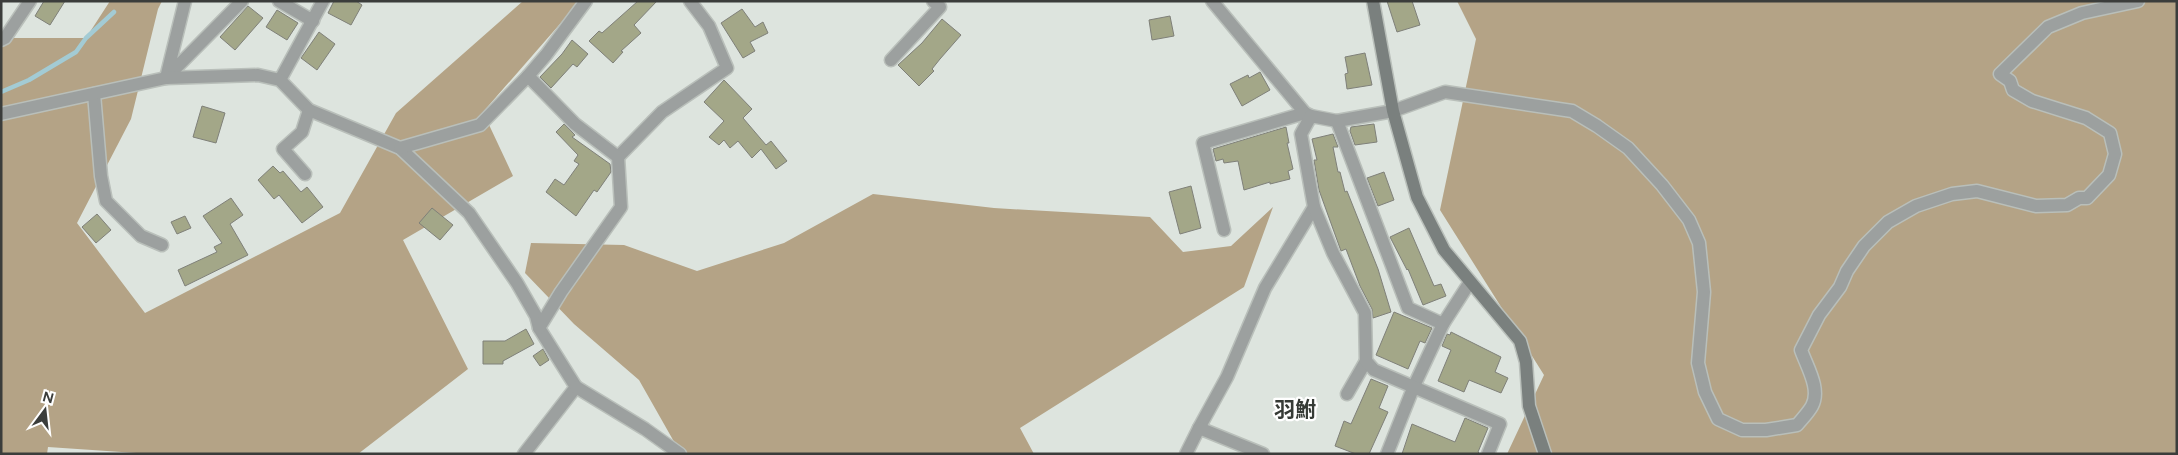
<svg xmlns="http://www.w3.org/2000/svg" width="2178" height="455" viewBox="0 0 2178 455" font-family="Figtree,'Noto Sans JP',sans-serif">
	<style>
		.forest { fill: #b4a386 }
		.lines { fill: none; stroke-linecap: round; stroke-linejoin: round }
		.stream { stroke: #a3cbd4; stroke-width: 4.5 }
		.building { fill: #a3a788; stroke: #7f8079 }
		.street-casing { stroke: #b9bfba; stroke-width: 15 }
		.secondary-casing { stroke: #b9bfba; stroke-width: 15 }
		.street { stroke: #9ca09f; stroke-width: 12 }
		.secondary { stroke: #7a807e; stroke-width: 12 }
		.labels { text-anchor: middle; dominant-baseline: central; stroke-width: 4.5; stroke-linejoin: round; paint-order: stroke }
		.quarter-label { font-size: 21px; font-weight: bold; fill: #363b36; stroke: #fff }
	</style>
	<rect width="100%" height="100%" fill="#dde4de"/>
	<g class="forest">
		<path d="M110,1H162L158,9L131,119L77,223L145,313L340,213L396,113L523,1H580L483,112L513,176L403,240L468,369L358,454H151L48,447L47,454H1V41L5,38H86Z"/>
		<path d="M1457,1H2177V454H1507L1544,375L1440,210L1476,39Z"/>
		<path d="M873,194L994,208L1150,217L1183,252L1231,246L1273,207L1244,287L1020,428L1034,454H681L639,380L574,324L525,273L531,243L624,245L697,271L784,243Z"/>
	</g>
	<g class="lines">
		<path class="stream" d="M1,92L29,80L76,52L86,38L114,12"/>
	</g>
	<g class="building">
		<path d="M44,1H65L50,25L35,16Z"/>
		<path d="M334,1H356L362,5L351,25L328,13Z"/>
		<path d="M638,1H657L634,25L641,33L621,51L623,52L613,63L589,41L599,31L602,33Z"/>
		<path d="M1387,1H1412L1420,25L1397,32Z"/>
		<path d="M248,6L263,18L235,50L220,37Z"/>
		<path d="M742,9L755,27L763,22L768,33L750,42L755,51L743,58L721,23Z"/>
		<path d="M277,10L298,23L287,40L266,27Z"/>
		<path d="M1170,16L1174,36L1152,40L1149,20Z"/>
		<path d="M942,19L961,35L940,59L932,69L934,71L919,86L898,65L922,43Z"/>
		<path d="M319,32L335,44L317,70L301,58Z"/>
		<path d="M572,40L588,54L577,67L573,64L551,88L540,77L562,54Z"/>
		<path d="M1365,53L1372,85L1347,89L1345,74L1348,73L1345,57Z"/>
		<path d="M1260,72L1270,90L1242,106L1230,84L1248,75L1249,78Z"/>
		<path d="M724,80L752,109L743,118L766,145L771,141L787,161L776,169L761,149L752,158L738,141L730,148L724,140L719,145L709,137L724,121L704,102Z"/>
		<path d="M202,106L225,113L216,143L193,137Z"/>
		<path d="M564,124L575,135L572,137L610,164L611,172L597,192L594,190L576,216L546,192L555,179L564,185L579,164L574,161L578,155L556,132Z"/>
		<path d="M1374,124L1377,142L1355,145L1350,131L1351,127Z"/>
		<path d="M1286,127L1289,143H1287L1293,169L1288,171L1290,179L1270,184V182L1244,190L1238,161L1224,163L1223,159L1216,161L1213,149Z"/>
		<path d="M1333,134L1338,147H1333L1338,172H1340L1345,192L1347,191L1378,269L1391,312L1373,318L1372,309L1360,286L1346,249L1341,251L1319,190L1314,160H1317L1312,139Z"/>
		<path d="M273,166L280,173L283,171L301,192L307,187L323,207L302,223L279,195L274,199L258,180Z"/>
		<path d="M1384,172L1394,200L1378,206L1367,178Z"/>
		<path d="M1191,186L1201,228L1180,234L1169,192Z"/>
		<path d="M231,198L243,215L230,224L248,255L185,286L178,270L217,252L214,247L222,243L203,216Z"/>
		<path d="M432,208L453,225L440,240L419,223Z"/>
		<path d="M97,214L111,230L96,243L82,227Z"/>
		<path d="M185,216L191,228L177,234L171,222Z"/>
		<path d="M1409,228L1434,286L1441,284L1446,296L1423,305L1408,269L1407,270L1390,237Z"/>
		<path d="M1394,312L1432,328L1425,343L1420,341L1408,369L1376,355Z"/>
		<path d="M526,329L534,344L503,361V364H483V341H505Z"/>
		<path d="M1451,332L1501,357L1495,372L1508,378L1501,393L1469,380L1464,392L1438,381L1451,350L1442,346L1447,334L1450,335Z"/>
		<path d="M543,349L549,360L540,366L533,356Z"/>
		<path d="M1371,379L1388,386L1379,408L1388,412L1369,454H1356L1335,446L1344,421L1351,424Z"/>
		<path d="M1465,418L1488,428L1478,452L1480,454H1402L1412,424L1455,442Z"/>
	</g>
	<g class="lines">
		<defs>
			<g id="street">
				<path d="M185,1L166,78L242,1"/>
				<path d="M279,1L313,21"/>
				<path d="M1212,1L1305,113L1311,116"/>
				<path d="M1,40L5,38L30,1"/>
				<path d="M891,60L940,7L933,1"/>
				<path d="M280,80L323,1"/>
				<path d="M94,94L101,176L106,201L141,236L162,245"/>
				<path d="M1,114L166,78L258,75L280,80L309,110L400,148L469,213L517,283L536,316L539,328L576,387L524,454"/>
				<path d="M1337,121L1408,308L1443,324"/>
				<path d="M400,148L480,125L528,76"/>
				<path d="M618,157L662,112L727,68L709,26L690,1"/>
				<path d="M305,174L283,149L302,132L309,110"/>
				<path d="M1224,230L1203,143L1305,113"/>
				<path d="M539,328L561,292L621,207L618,157L575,124L528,76L546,55L586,1"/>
				<path d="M576,387L645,429L680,454"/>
				<path d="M1347,394L1366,361"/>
				<path d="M1199,428L1227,377L1265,288L1314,207"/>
				<path d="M1186,454L1199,428L1263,454"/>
				<path d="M1387,454L1414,386L1443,324L1470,282"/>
				<path d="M1488,454L1500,424L1374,370L1366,361L1365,313L1333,253L1314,207L1301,134L1311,116L1337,121L1393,111L1445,92L1572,111L1597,126L1628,148L1662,185L1689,220L1699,243L1704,292L1698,363L1705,392L1718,419L1742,430H1766L1797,425C1802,419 1808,413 1812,406C1821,389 1807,367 1801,350L1819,315L1840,287L1847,271L1864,246L1888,222L1916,206L1952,194L1977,191L2036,206L2067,205L2079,198H2087L2109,175L2115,154L2110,133L2086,118L2032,101L2013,90L2010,81L2000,74L2048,27L2082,13L2138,1"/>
			</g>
			<path id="secondary" d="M1373,1L1393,111L1417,197L1444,250L1520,341L1526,362L1529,406L1545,454"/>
		</defs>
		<use href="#street" class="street-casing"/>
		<use href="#secondary" class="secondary-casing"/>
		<use href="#street" class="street"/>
		<use href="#secondary" class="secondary"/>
	</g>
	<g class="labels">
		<g class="quarter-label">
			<text x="1295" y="409">羽鮒</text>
		</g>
	</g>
	<rect width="2178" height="455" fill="none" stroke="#3b3d3b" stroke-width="5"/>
	<g transform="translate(45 410) rotate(15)" stroke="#ffffff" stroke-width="4" paint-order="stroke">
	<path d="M0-4L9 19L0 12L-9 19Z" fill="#3b3d3b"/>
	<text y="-8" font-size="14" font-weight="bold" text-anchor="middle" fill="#3b3d3b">N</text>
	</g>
</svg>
